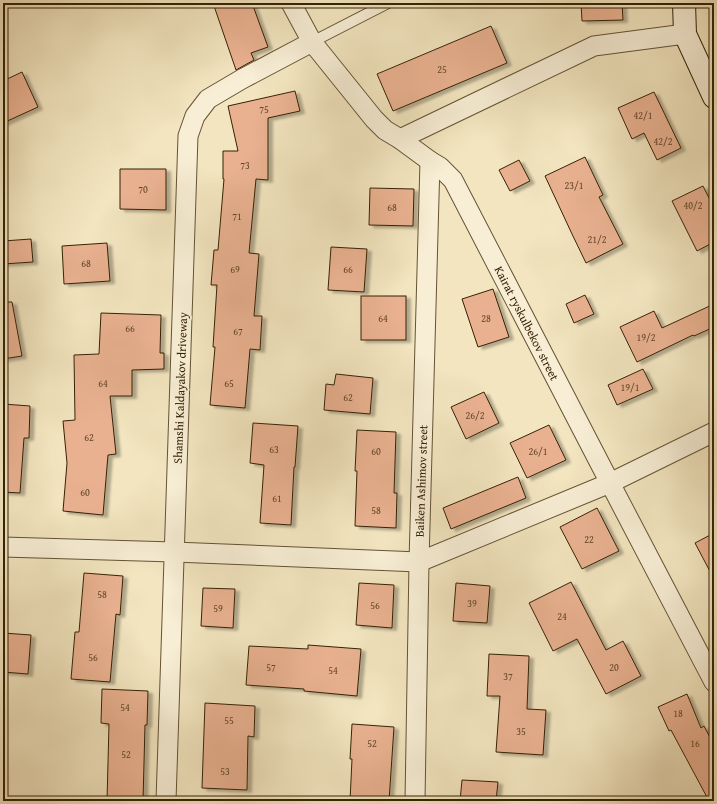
<svg xmlns="http://www.w3.org/2000/svg" width="717" height="804" viewBox="0 0 717 804" font-family="'Gentium Book Plus',serif">
	<style>
		.building { fill: #e9b190; stroke: #352205; filter: url(#shadow) }
		.lines { fill: none; stroke-linecap: round; stroke-linejoin: round }
		.lane-casing { stroke: #645334; stroke-width: 12 }
		.street-casing { stroke: #645334; stroke-width: 21 }
		.secondary-casing { stroke: #352205; stroke-width: 24 }
		.lane { stroke: #f7eed5; stroke-width: 10 }
		.street { stroke: #f7eed5; stroke-width: 19 }
		.secondary { stroke: #f7eed5; stroke-width: 22 }
		.labels { text-anchor: middle; dominant-baseline: central; stroke-width: 4; stroke-linejoin: round; paint-order: stroke }
		.number-label { font-size: 10px; fill: #624628 }
		.street-label { font-size: 12px; fill: #352205; stroke: #f7eed5 }
	</style>
	<defs>
		<filter id="shadow"><feDropShadow dx="4.5" dy="2.5" stdDeviation="1" flood-color="#0004"/></filter>
	</defs>
	<rect width="100%" height="100%" fill="#f2e5bf"/>
	<filter id="stains"><feTurbulence type="fractalNoise" baseFrequency=".005" numOctaves="4"/><feColorMatrix values="0 0 0 0 .2 0 0 0 0 .09 0 0 0 0 .02 0 0 0 .5 -.17"/></filter>
	<radialGradient id="worn" r=".72"><stop offset=".6" stop-color="#630" stop-opacity="0"/><stop offset="1" stop-color="#630" stop-opacity=".3"/></radialGradient>
	<g class="building">
		<path d="M213,3H252L268,47L251,53L254,60L236,70Z"/>
		<path d="M581,3H622L623,20L582,21Z"/>
		<path d="M491,26L507,63L393,111L377,74Z"/>
		<path d="M22,72L38,107L3,123V81Z"/>
		<path d="M295,91L300,111L268,118V180L256,179L249,253L259,254L254,316H262L260,350L250,349L245,408L210,405L215,347H213L217,285H211L214,250H218L224,179H223V151H238L228,106Z"/>
		<path d="M654,92L681,148L657,160L644,133L632,139L618,108Z"/>
		<path d="M585,157L603,195L599,197L623,244L586,263L572,234L545,176Z"/>
		<path d="M519,160L530,181L510,191L499,170Z"/>
		<path d="M120,169H166V210L120,209Z"/>
		<path d="M703,186L714,208V242L697,251L672,201Z"/>
		<path d="M370,188L414,189L413,226L369,225Z"/>
		<path d="M31,239L33,262L3,264V241Z"/>
		<path d="M107,243L110,281L64,284L62,246Z"/>
		<path d="M331,247L367,249L364,292L328,290Z"/>
		<path d="M493,289L509,337L478,347L462,299Z"/>
		<path d="M585,295L594,314L574,323L566,304Z"/>
		<rect x="361" y="296" width="45" height="44"/>
		<path d="M3,302H12L22,356L3,359Z"/>
		<path d="M714,304V327L694,336L693,335L637,362L620,327L654,311L662,328Z"/>
		<path d="M101,313L161,315L160,353H164V369L132,370V396H110L116,454L108,455L103,515L63,511L67,463L63,421L75,420L74,355L99,354Z"/>
		<path d="M643,369L653,389L617,405L608,385Z"/>
		<path d="M336,374L373,378L370,414L324,410L326,384L334,385Z"/>
		<path d="M484,392L499,423L466,439L451,407Z"/>
		<path d="M3,404L30,406L29,438H24L20,493L3,492Z"/>
		<path d="M253,423L298,426L295,467H294L291,525L260,523L264,465L250,463Z"/>
		<path d="M549,425L566,460L527,478L510,443Z"/>
		<path d="M357,430L396,432L394,493H397L396,528L355,526L357,471H355Z"/>
		<path d="M518,477L526,498L451,529L443,508Z"/>
		<path d="M597,508L619,551L582,569L560,527Z"/>
		<path d="M714,533V579L695,543Z"/>
		<path d="M84,573L123,576L120,615L116,614L110,682L71,679L75,632H79Z"/>
		<path d="M571,582L606,650L623,641L641,676L606,694L577,639L553,651L529,603Z"/>
		<path d="M359,583L394,585L392,628L356,625Z"/>
		<path d="M456,583L490,586L487,623L453,621Z"/>
		<path d="M203,588L235,589L233,628L201,626Z"/>
		<path d="M3,633L31,635L28,674L3,672Z"/>
		<path d="M308,645L361,649L357,696L304,691V689L246,685L249,646L308,649Z"/>
		<path d="M489,654L529,656L527,709L546,710L543,755L496,752L500,696H487Z"/>
		<path d="M102,689L148,691L147,725H145L143,801H107L109,724L101,723Z"/>
		<path d="M687,694L701,728L704,726L714,745V801H709L671,730L669,731L658,707Z"/>
		<path d="M205,703L255,706L254,737L248,736L247,790L202,788Z"/>
		<path d="M352,724L394,727L389,801H350L352,759H350Z"/>
		<path d="M462,780L498,782L496,801H460Z"/>
	</g>
	<g class="lines">
		<defs>
			<path id="lane" d="M312,42L388,3"/>
			<g id="street">
				<path d="M291,3L312,42L374,119L385,130L400,139L430,161L440,167L453,180L610,483L714,682"/>
				<path d="M400,139L594,46L685,34"/>
				<path d="M3,547L174,552L419,562L610,483L714,432"/>
				<path d="M166,801L188,136L195,116L208,99L242,79L312,42"/>
				<path d="M415,801L419,562L430,161"/>
			</g>
			<path id="secondary" d="M684,3L685,34L714,97"/>
		</defs>
		<use href="#lane" class="lane-casing"/>
		<use href="#street" class="street-casing"/>
		<use href="#secondary" class="secondary-casing"/>
		<use href="#lane" class="lane"/>
		<use href="#street" class="street"/>
		<use href="#secondary" class="secondary"/>
	</g>
	<g class="labels">
		<g class="number-label">
			<text x="442" y="69">25</text>
			<text x="264" y="109">75</text>
			<text x="643" y="115">42/1</text>
			<text x="663" y="141">42/2</text>
			<text x="245" y="165">73</text>
			<text x="574" y="185">23/1</text>
			<text x="143" y="189">70</text>
			<text x="693" y="205">40/2</text>
			<text x="392" y="207">68</text>
			<text x="237" y="216">71</text>
			<text x="597" y="239">21/2</text>
			<text x="86" y="263">68</text>
			<text x="235" y="269">69</text>
			<text x="348" y="269">66</text>
			<text x="383" y="318">64</text>
			<text x="486" y="318">28</text>
			<text x="130" y="328">66</text>
			<text x="238" y="331">67</text>
			<text x="646" y="337">19/2</text>
			<text x="103" y="383">64</text>
			<text x="229" y="383">65</text>
			<text x="630" y="387">19/1</text>
			<text x="348" y="397">62</text>
			<text x="475" y="415">26/2</text>
			<text x="89" y="437">62</text>
			<text x="274" y="449">63</text>
			<text x="376" y="451">60</text>
			<text x="538" y="451">26/1</text>
			<text x="85" y="492">60</text>
			<text x="277" y="498">61</text>
			<text x="376" y="510">58</text>
			<text x="589" y="539">22</text>
			<text x="102" y="594">58</text>
			<text x="472" y="603">39</text>
			<text x="375" y="605">56</text>
			<text x="218" y="608">59</text>
			<text x="562" y="616">24</text>
			<text x="93" y="657">56</text>
			<text x="271" y="667">57</text>
			<text x="614" y="667">20</text>
			<text x="333" y="670">54</text>
			<text x="508" y="676">37</text>
			<text x="125" y="707">54</text>
			<text x="678" y="713">18</text>
			<text x="229" y="720">55</text>
			<text x="521" y="731">35</text>
			<text x="372" y="743">52</text>
			<text x="695" y="743">16</text>
			<text x="126" y="754">52</text>
			<text x="225" y="771">53</text>
		</g>
		<g class="street-label">
			<text transform="translate(527 323) rotate(63)">Kairat ryskulbekov street</text>
			<text transform="translate(180 388) rotate(-88)">Shamshi Kaldayakov driveway</text>
			<text transform="translate(421 481) rotate(-88)">Baiken Ashimov street</text>
		</g>
	</g>
	<rect width="717" height="804" fill="none" stroke="#f2e5bf" stroke-width="16"/>
	<rect x="4" y="4" width="709" height="796" fill="none" stroke="#352205" stroke-width="2"/>
	<rect x="8" y="8" width="701" height="788" fill="none" stroke="#352205"/>
	<rect width="100%" height="100%" filter="url(#stains)"/>
	<rect width="100%" height="100%" fill="url(#worn)"/>
</svg>
